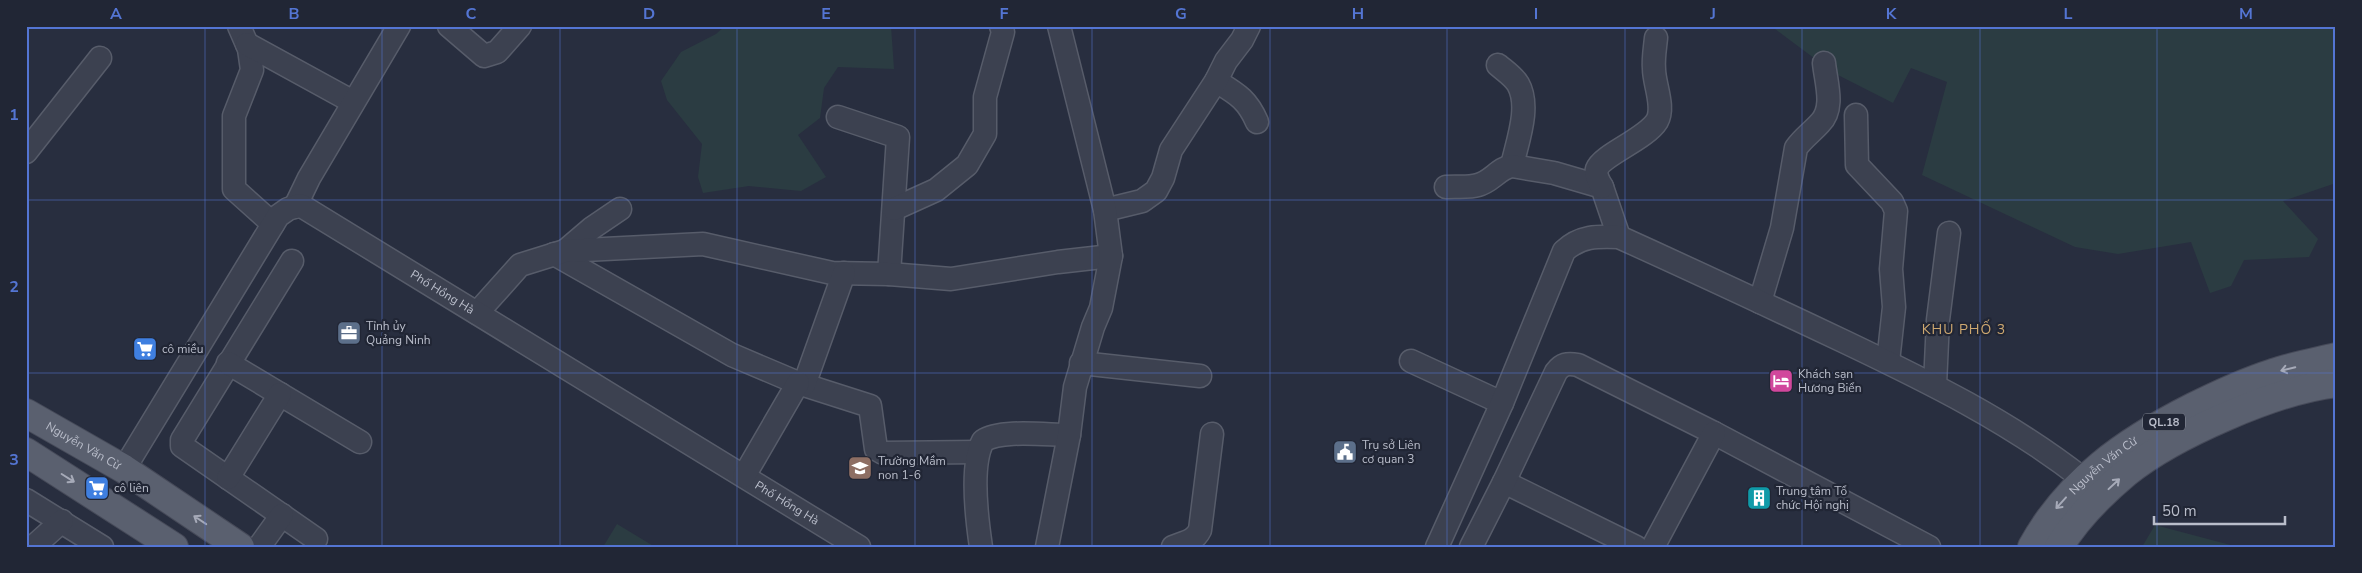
<svg xmlns="http://www.w3.org/2000/svg" width="2362" height="573" viewBox="0 0 2362 573" font-family="'Nunito Sans',sans-serif">
	<style>
		.green { fill: #2b3c42 }
		.lines { fill: none; stroke-linecap: round; stroke-linejoin: round }
		.minor-casing { stroke: #575c6a; stroke-width: 25 }
		.major-casing { stroke: #464a59; stroke-width: 30 }
		.minor { stroke: #3c4150; stroke-width: 22 }
		.major { stroke: #5a606f; stroke-width: 28 }
		.oneway { stroke: #a6aab8 }
		.grid { fill: none; stroke: #5475d3; stroke-width: 1; stroke-opacity: 0.55 }
		.labels { text-anchor: middle; dominant-baseline: central; stroke-width: 4.5; stroke-linejoin: round; paint-order: stroke }
		.shield { fill: #212635; stroke: #8b909d; stroke-width: 1 }
		.shield-label { font-size: 11px; font-weight: bold; fill: #b9bdca }
		.street-label { font-size: 12px; fill: #b9bdca; stroke: #212635 }
		.poi-label { font-size: 12px; fill: #b9bdca; stroke: #212635; text-anchor: start }
		.neighbourhood-label { font-size: 14px; letter-spacing: 1px; fill: #cea870; stroke: #212635 }
		.neatline { fill: none; stroke: #5475d3; stroke-width: 2 }
		.grid-label { font-size: 16px; text-anchor: middle; font-weight: bold; fill: #5475d3 }
	</style>
	<rect width="100%" height="100%" fill="#282e3f"/>
	<g class="green">
		<path d="M725,26H891L894,69L838,67L824,88L820,118L798,135L826,177L801,191L749,186L703,193L698,177L702,144L667,100L661,81L681,52L716,34Z"/>
		<path d="M1771,26H2336V183L2283,201L2318,239L2309,257L2244,260L2231,286L2210,293L2191,242L2118,254L2075,247L1922,175L1947,82L1911,68L1893,103L1834,73Z"/>
		<path d="M617,524L655,547H603Z"/>
		<path d="M2155,525L2238,547H2142Z"/>
	</g>
	<g class="lines">
		<defs>
			<g id="minor">
				<path d="M239,26L249,49L252,70L234,116V189L273,224"/>
				<path d="M449,26L484,56L497,52L520,26"/>
				<path d="M247,44L353,102"/>
				<path d="M1498,65C1505,71 1513,76 1518,84C1531,107 1517,142 1512,166"/>
				<path d="M1216,81C1237,94 1247,99 1257,122"/>
				<path d="M1856,115L1857,165L1892,202L1896,211L1891,269L1894,307L1888,362"/>
				<path d="M838,117L898,137L889,274"/>
				<path d="M26,152L100,58"/>
				<path d="M1446,187C1456,186 1468,188 1478,185C1491,182 1499,168 1512,166L1554,173L1602,187L1619,237"/>
				<path d="M1602,187C1599,182 1595,175 1597,169C1602,155 1646,139 1657,121C1665,107 1654,84 1654,69C1653,59 1655,48 1656,38"/>
				<path d="M295,207L309,178L399,26"/>
				<path d="M894,209L936,190L967,165L985,134V97L1003,32L1001,26"/>
				<path d="M1105,210L1142,201L1156,191L1163,178L1171,150L1216,81L1226,61L1242,40L1249,26"/>
				<path d="M565,251L592,228L620,209"/>
				<path d="M554,254L732,355L798,383L870,406L876,449L883,453L978,452"/>
				<path d="M292,261L182,440V446L316,539"/>
				<path d="M1760,302L1782,228L1796,148C1803,138 1812,132 1820,123C1835,108 1826,83 1824,63"/>
				<path d="M477,313L520,265L565,251L703,244L832,273L889,274L951,279L1058,262L1111,256"/>
				<path d="M1411,361L1502,403"/>
				<path d="M228,363L360,442"/>
				<path d="M1081,363L1200,376"/>
				<path d="M804,385L844,273"/>
				<path d="M1935,385L1938,320L1949,233"/>
				<path id="s1" d="M124,469L278,216L288,209L300,205L859,547"/>
				<path d="M744,476L798,383"/>
				<path d="M228,478L280,394"/>
				<path d="M1504,482L1636,547"/>
				<path d="M26,500L102,547"/>
				<path d="M33,547L62,521"/>
				<path d="M259,547L282,515"/>
				<path d="M981,547C977,520 970,465 983,441C1000,429 1047,435 1069,435"/>
				<path d="M1047,547L1069,435L1075,387L1093,327L1101,308L1111,256L1105,210L1059,26"/>
				<path d="M1173,547C1184,542 1194,542 1200,530L1212,434"/>
				<path d="M1437,547L1502,403L1564,251C1580,236 1597,236 1619,237C1694,271 1769,306 1843,341C1927,381 2009,421 2083,479"/>
				<path d="M1471,547L1504,482L1556,372C1562,364 1567,363 1578,365L1714,433L1929,547"/>
				<path d="M1653,547L1714,433"/>
			</g>
			<g id="major">
				<path id="s2" d="M26,413L124,469L240,547"/>
				<path d="M26,452L174,547"/>
				<path id="s3" d="M2032,547C2068,481 2126,441 2193,407C2219,394 2245,382 2273,373C2293,366 2315,362 2336,357"/>
				<path d="M2059,547C2076,519 2101,494 2126,473C2173,435 2276,390 2336,383"/>
			</g>
		</defs>
		<use href="#minor" class="minor-casing"/>
		<use href="#major" class="major-casing"/>
		<use href="#minor" class="minor"/>
		<use href="#major" class="major"/>
	</g>
	<defs><path id="oneway-shaft" d="M-6 0H5M1.5-3L5.5 0L1.5 3" fill="none" stroke-width="1.6" stroke-linecap="round" stroke-linejoin="round" transform="scale(1.25)"/></defs>
	<g class="oneway">
		<use href="#oneway-shaft" transform="translate(2288 369) rotate(166)"/>
		<use href="#oneway-shaft" transform="translate(68 478) rotate(32)"/>
		<use href="#oneway-shaft" transform="translate(2114 484) rotate(-43)"/>
		<use href="#oneway-shaft" transform="translate(2061 503) rotate(132)"/>
		<use href="#oneway-shaft" transform="translate(200 520) rotate(-146)"/>
	</g>
	<path class="grid" d="M205,26V547M382,26V547M560,26V547M737,26V547M915,26V547M1092,26V547M1270,26V547M1447,26V547M1625,26V547M1802,26V547M1980,26V547M2157,26V547M26,200H2336M26,373H2336"/>
	<defs>
		<symbol id="office-square" viewBox="-11 -11 22 22"><rect x="-9" y="-9" width="18" height="18" rx="4" fill="#5c6f8a" stroke="#212635"/><path d="M-6-3h4V-5.5h4V-3h4V5H-6ZM-1-4.5V-3h2v-1.5ZM-6 0V1H6V0Z" fill="#fff"/></symbol>
		<symbol id="supermarket-square" viewBox="-11 -11 22 22"><rect x="-9" y="-9" width="18" height="18" rx="4" fill="#3f7fe0" stroke="#212635"/><path d="M-6-5.5h2.5l.6 2H6L4.5 2H-2.5L-4.4-4H-6ZM-1.5 3.2a1.3 1.3 0 1 0 .1 0ZM3 3.2a1.3 1.3 0 1 0 .1 0Z" fill="#fff"/></symbol>
		<symbol id="hotel-square" viewBox="-11 -11 22 22"><rect x="-9" y="-9" width="18" height="18" rx="4" fill="#d1479c" stroke="#212635"/><path d="M-6-4.5h1.5V1H6V5H4.5V3h-9V5H-6ZM-4 0a1.8 1.8 0 1 1 3.6 0ZM.5 0V-2.5h3Q6-2.5 6 0Z" fill="#fff"/></symbol>
		<symbol id="civic-square" viewBox="-11 -11 22 22"><rect x="-9" y="-9" width="18" height="18" rx="4" fill="#5c6f8a" stroke="#212635"/><path d="M-.6-6.5H3V-4.5H.6V-3L4-1V1h2V6H-6V1h2V-1L-.6-3ZM-1.2 2.5V6h2.4V2.5Z" fill="#fff"/></symbol>
		<symbol id="school-square" viewBox="-11 -11 22 22"><rect x="-9" y="-9" width="18" height="18" rx="4" fill="#8d6e63" stroke="#212635"/><path d="M0-5L7-2L0 1L-7-2ZM-4 1L0 2.5L4 1V4Q0 6-4 4Z" fill="#fff"/></symbol>
		<symbol id="building-square" viewBox="-11 -11 22 22"><rect x="-9" y="-9" width="18" height="18" rx="4" fill="#0f9aa8" stroke="#212635"/><path d="M-4-6H4V6H1V3H-1V6H-4ZM-2.5-4.3h1.7v1.8h-1.7ZM.8-4.3h1.7v1.8H.8ZM-2.5-1h1.7V.8h-1.7ZM.8-1h1.7V.8H.8Z" fill="#fff"/></symbol>
	</defs>
	<g fill-rule="evenodd">
		<use href="#office-square" x="335" y="319" width="28" height="28"/>
		<use href="#supermarket-square" x="131" y="335" width="28" height="28"/>
		<use href="#hotel-square" x="1767" y="367" width="28" height="28"/>
		<use href="#civic-square" x="1331" y="438" width="28" height="28"/>
		<use href="#school-square" x="846" y="454" width="28" height="28"/>
		<use href="#supermarket-square" x="83" y="474" width="28" height="28"/>
		<use href="#building-square" x="1745" y="484" width="28" height="28"/>
	</g>
	<g class="labels">
		<rect class="shield" x="2143" y="413.5" width="42" height="17" rx="4"/>
		<g class="shield-label">
			<text x="2164" y="422">QL.18</text>
		</g>
		<g class="street-label">
			<text stroke="none"><textPath href="#s1" startOffset="488">Phố Hồng Hà</textPath></text>
			<text stroke="none"><textPath href="#s2" startOffset="66">Nguyễn Văn Cừ</textPath></text>
			<text stroke="none"><textPath href="#s3" startOffset="109">Nguyễn Văn Cừ</textPath></text>
			<text stroke="none"><textPath href="#s1" startOffset="892">Phố Hồng Hà</textPath></text>
		</g>
		<g class="poi-label">
			<text x="366" y="326">Tỉnh ủy<tspan x="366" dy="14">Quảng Ninh</tspan></text>
			<text x="162" y="349">cô miều</text>
			<text x="1798" y="374">Khách sạn<tspan x="1798" dy="14">Hương Biển</tspan></text>
			<text x="1362" y="445">Trụ sở Liên<tspan x="1362" dy="14">cơ quan 3</tspan></text>
			<text x="878" y="461">Trường Mầm<tspan x="878" dy="14">non 1-6</tspan></text>
			<text x="114" y="488">cô liên</text>
			<text x="1776" y="491">Trung tâm Tổ<tspan x="1776" dy="14">chức Hội nghị</tspan></text>
		</g>
		<g class="neighbourhood-label">
			<text x="1964" y="329">KHU PHỐ 3</text>
		</g>
	</g>
	<rect width="2362" height="573" fill="none" stroke="#212635" stroke-width="55"/>
	<path d="M2154 516v8h131v-8" fill="none" stroke="#b9bdca" stroke-width="2.5"/>
	<text x="2162" y="516" font-size="15" fill="#b9bdca" stroke="#212635" stroke-width="4" paint-order="stroke">50 m</text>
	<rect x="28" y="28" width="2306" height="518" class="neatline"/>
	<g class="grid-label">
		<text x="116" y="19">A</text>
		<text x="294" y="19">B</text>
		<text x="471" y="19">C</text>
		<text x="649" y="19">D</text>
		<text x="826" y="19">E</text>
		<text x="1004" y="19">F</text>
		<text x="1181" y="19">G</text>
		<text x="1358" y="19">H</text>
		<text x="1536" y="19">I</text>
		<text x="1713" y="19">J</text>
		<text x="1891" y="19">K</text>
		<text x="2068" y="19">L</text>
		<text x="2246" y="19">M</text>
		<text x="14" y="120">1</text>
		<text x="14" y="292">2</text>
		<text x="14" y="465">3</text>
	</g>
</svg>
